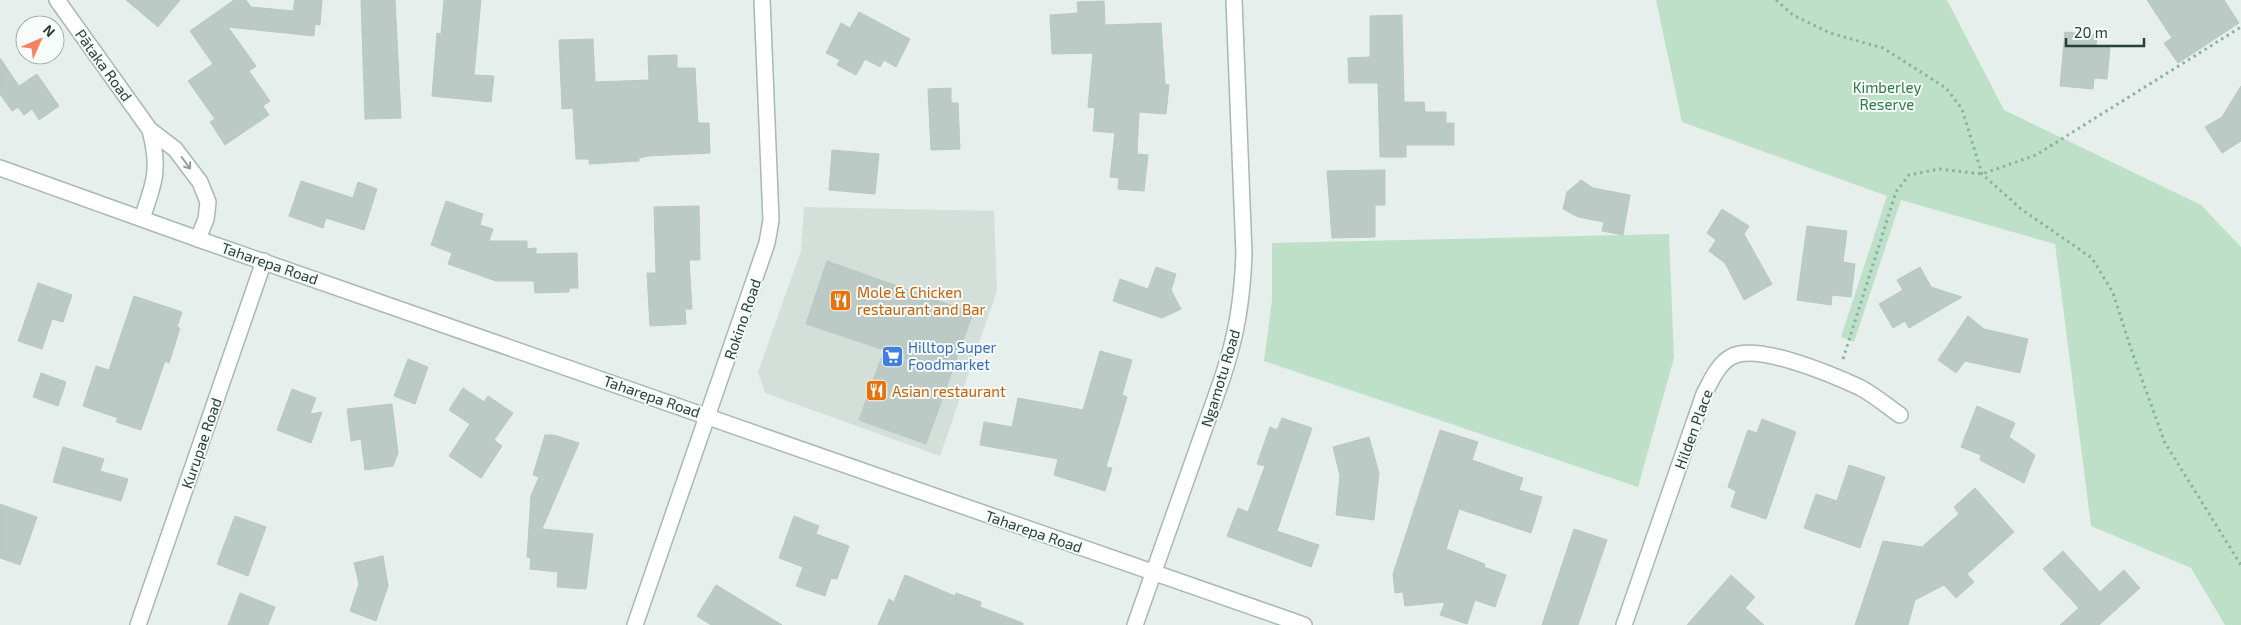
<svg xmlns="http://www.w3.org/2000/svg" width="2241" height="625" viewBox="0 0 2241 625" font-family="'Exo 2',sans-serif">
	<style>
		.built { fill: #d4dfda }
		.green { fill: #bfe0c8 }
		.building { fill: #bbcac4; stroke: #b8c9c2 }
		.lines { fill: none; stroke-linecap: round; stroke-linejoin: round }
		.minor-casing { stroke: #a8b8b2; stroke-width: 18 }
		.path { stroke: #86b3a5; stroke-width: 3; stroke-dasharray: 2.5 4; stroke-linecap: butt }
		.minor { stroke: #fff; stroke-width: 15 }
		.oneway { stroke: #92a09c }
		.labels { text-anchor: middle; dominant-baseline: central; stroke-width: 4; stroke-linejoin: round; paint-order: stroke }
		.street-label { font-size: 15px; fill: #24423a; stroke: #f7fbf9 }
		.park-label { font-size: 15px; fill: #2d7a4b; stroke: #f7fbf9 }
		.food-label { font-size: 15px; fill: #c56008; stroke: #f7fbf9; text-anchor: start }
		.shop-label { font-size: 15px; fill: #366cbe; stroke: #f7fbf9; text-anchor: start }
	</style>
	<rect width="100%" height="100%" fill="#e6efeb"/>
	<path class="built" d="M804,207L994,211L997,291L940,456L765,393L758,372L801,251Z"/>
	<g class="green">
		<path d="M1656,0H1947L2004,110L2201,205L2241,247V625H2225L2191,568L2091,526L2055,244L1901,200L1854,342L1841,337L1887,196L1682,122Z"/>
		<path d="M1669,234L1674,358L1638,487L1264,361L1272,300V243Z"/>
	</g>
	<g class="building">
		<path d="M126,0H180L158,27Z"/>
		<path d="M234,0H246L251,7L293,11L295,0H322L320,25L315,24L314,36L228,27L256,66L249,71L270,101L263,106L269,115L225,145L210,122L215,119L188,81L213,64L190,31Z"/>
		<path d="M361,0H395L401,118L365,119Z"/>
		<path d="M444,0H481L474,75L494,76L491,102L432,96L437,33L441,34Z"/>
		<path d="M2147,0H2224L2239,23L2178,63L2164,43L2172,38Z"/>
		<path d="M1104,1L1105,25L1161,23L1165,84L1169,85L1166,114L1139,112L1137,154L1148,155L1144,191L1118,189L1119,178L1110,177L1115,133L1093,131L1095,108L1088,107L1093,53L1052,54L1050,15L1078,13L1077,2Z"/>
		<path d="M859,12L910,39L896,67L884,60L880,67L865,59L856,75L837,65L840,60L826,53L841,23L850,28Z"/>
		<path d="M1402,15L1404,102H1424L1425,112H1446V123H1454V145H1406V157H1380L1378,83H1349L1348,58L1370,57V16Z"/>
		<path d="M2065,32L2097,35L2096,46L2110,47L2107,79L2094,78L2093,89L2060,86Z"/>
		<path d="M593,39L595,82L649,80L648,56L677,55V68H695L698,123H709L710,153L648,156L639,158V161L589,164V159H576L573,108L562,109L559,40Z"/>
		<path d="M0,58L19,86L37,74L59,106L39,120L32,109L24,115L18,107L12,111L0,94Z"/>
		<path d="M2241,86V141L2222,153L2205,127L2222,117Z"/>
		<path d="M951,88V103H958L960,149L931,150L928,89Z"/>
		<path d="M832,150L879,154L875,194L829,190Z"/>
		<path d="M1385,170V205H1375V237L1332,238L1327,171Z"/>
		<path d="M1581,180L1593,188L1630,195L1623,235L1602,231L1604,222L1578,217L1563,209L1567,192Z"/>
		<path d="M301,181L353,198L358,182L377,189L364,230L326,218L323,228L289,216Z"/>
		<path d="M446,201L483,214L480,225L493,229L489,241H527V249L536,248V254L577,253L578,288H569V292L535,293L534,281H496L448,264L452,253L431,245Z"/>
		<path d="M699,206L700,260H689L692,309H685L686,324L650,326L647,273H656L654,207Z"/>
		<path d="M1722,209L1749,226L1744,234L1772,284L1744,300L1725,263L1709,251L1716,240L1707,233Z"/>
		<path d="M1807,226L1847,231L1843,262L1855,264L1851,297L1832,295L1831,305L1797,300Z"/>
		<path d="M827,261L973,313L926,444L859,420L884,350L806,324Z"/>
		<path d="M1156,267L1176,274L1171,290L1181,309L1162,318L1113,301L1120,279L1148,289Z"/>
		<path d="M1920,267L1931,287L1962,297L1909,328L1905,321L1893,328L1879,304L1903,290L1897,280Z"/>
		<path d="M38,283L72,295L63,322L52,319L42,349L18,341Z"/>
		<path d="M134,296L182,312L177,327L180,328L169,363L165,361L141,430L116,422L118,418L83,406L96,366L109,370Z"/>
		<path d="M1968,316L1984,329L2028,339L2020,373L1965,361L1956,373L1938,360Z"/>
		<path d="M1100,351L1132,360L1122,395L1127,397L1106,467L1112,468L1105,491L1054,475L1058,459L980,445L984,422L1012,427L1018,398L1083,410Z"/>
		<path d="M408,359L428,367L415,404L394,396Z"/>
		<path d="M41,373L66,382L58,406L33,397Z"/>
		<path d="M463,388L484,402L488,396L513,413L494,440L502,446L481,478L449,456L470,424L449,410Z"/>
		<path d="M292,389L316,398L310,414L322,412L311,443L277,430Z"/>
		<path d="M392,404L398,453L393,466L365,470L361,439L351,441L347,409Z"/>
		<path d="M1977,406L2015,423L2009,437L2035,455L2024,483L1980,460L1981,455L1961,447Z"/>
		<path d="M1282,418L1312,428L1277,531L1319,545L1311,567L1227,536L1238,508L1248,512L1265,466L1257,464L1270,427L1277,430Z"/>
		<path d="M1762,419L1796,432L1766,519L1731,507L1736,491L1728,487L1748,430L1757,433Z"/>
		<path d="M1440,430L1478,442L1472,460L1523,478L1519,490L1542,497L1531,533L1459,509L1446,549L1485,564L1484,567L1506,575L1495,607L1475,600L1467,624L1440,615L1445,602L1405,606L1403,592L1395,593L1393,574Z"/>
		<path d="M545,435H554L579,443L542,529L593,534L586,589L557,587L558,572L530,569L531,556L530,558L527,557L531,496L539,477L533,475Z"/>
		<path d="M1369,437L1379,473L1374,520L1336,515L1340,476L1333,447Z"/>
		<path d="M63,447L104,459L100,471L128,479L121,501L53,482Z"/>
		<path d="M1849,465L1885,477L1860,548L1804,528L1816,494L1837,501Z"/>
		<path d="M1975,488L2014,532L1967,574L1974,582L1956,598L1944,585L1915,600L1908,625H1855L1883,541L1922,547L1959,514L1954,507Z"/>
		<path d="M0,504L37,517L20,565L0,558Z"/>
		<path d="M235,516L266,527L248,576L217,564Z"/>
		<path d="M794,516L819,526L816,534L849,546L837,579L831,578L825,596L796,586L803,567L779,558Z"/>
		<path d="M1574,529L1607,540L1578,625H1542Z"/>
		<path d="M2063,551L2100,592L2124,570L2140,588L2099,625H2060L2079,608L2043,569Z"/>
		<path d="M383,556L388,586L376,621L350,611L359,584L354,563Z"/>
		<path d="M905,575L955,596L956,593L981,602L980,607L1023,623V625H878L889,599L894,602Z"/>
		<path d="M1731,575L1755,597L1745,608L1764,625H1687Z"/>
		<path d="M716,585L782,625H711L697,616Z"/>
		<path d="M240,593L275,607L268,625H228Z"/>
	</g>
	<g class="lines">
		<defs>
			<g id="minor">
				<path d="M57,0L150,130L175,149L200,182L208,202L206,219L198,239"/>
				<path d="M0,168L198,239L1304,625"/>
				<path d="M142,218C155,182 160,168 150,130"/>
				<path d="M138,625L264,261"/>
				<path d="M635,625L767,243L771,220L762,0"/>
				<path d="M1135,625L1222,379C1237,334 1242,301 1244,254L1234,0"/>
				<path d="M1624,625L1704,394C1711,381 1718,364 1731,357C1756,342 1833,375 1859,387C1873,394 1887,406 1900,415"/>
			</g>
		</defs>
		<use href="#minor" class="minor-casing"/>
		<g class="path">
			<path d="M1776,0L1793,15L1830,33L1883,48L1946,88L1962,109L1982,174L2021,209L2092,258L2113,293L2132,352L2165,443L2241,565"/>
			<path d="M1843,359L1896,192L1909,175L1939,169L1982,174L2036,155L2241,27"/>
		</g>
		<use href="#minor" class="minor"/>
	</g>
	<defs><path id="oneway-shaft" d="M-6 0H5M1.5-3L5.5 0L1.5 3" fill="none" stroke-width="1.6" stroke-linecap="round" stroke-linejoin="round" transform="scale(1.25)"/></defs>
	<use class="oneway" href="#oneway-shaft" transform="translate(186 163) rotate(53)"/>
	<defs>
		<symbol id="restaurant-square" viewBox="-11 -11 22 22"><rect x="-9" y="-9" width="18" height="18" rx="4" fill="#e8710a" stroke="#f7fbf9"/><path d="M-5-6h1v4h1v-4h1v4h1v-4h1v5L-1.5 .5V6h-2V.5L-5-1ZM5-6V6H3V1.5H1.5Q1.5-4 5-6Z" fill="#fff"/></symbol>
		<symbol id="supermarket-square" viewBox="-11 -11 22 22"><rect x="-9" y="-9" width="18" height="18" rx="4" fill="#3f7fe0" stroke="#f7fbf9"/><path d="M-6-5.5h2.5l.6 2H6L4.5 2H-2.5L-4.4-4H-6ZM-1.5 3.2a1.3 1.3 0 1 0 .1 0ZM3 3.2a1.3 1.3 0 1 0 .1 0Z" fill="#fff"/></symbol>
	</defs>
	<g fill-rule="evenodd">
		<use href="#restaurant-square" x="828" y="288" width="25" height="25"/>
		<use href="#supermarket-square" x="880" y="344" width="25" height="25"/>
		<use href="#restaurant-square" x="864" y="378" width="25" height="25"/>
	</g>
	<g class="labels">
		<g class="street-label">
			<text transform="translate(104 65) rotate(54)">Pātaka Road</text>
			<text transform="translate(270 263) rotate(19)">Taharepa Road</text>
			<text transform="translate(742 319) rotate(-71)">Rokino Road</text>
			<text transform="translate(1220 378) rotate(-73)">Ngamotu Road</text>
			<text transform="translate(652 396) rotate(19)">Taharepa Road</text>
			<text transform="translate(1693 429) rotate(-70)">Hilden Place</text>
			<text transform="translate(201 443) rotate(-71)">Kurupae Road</text>
			<text transform="translate(1034 531) rotate(19)">Taharepa Road</text>
		</g>
		<g class="park-label">
			<text x="1887" y="87">Kimberley<tspan x="1887" dy="17">Reserve</tspan></text>
		</g>
		<g class="food-label">
			<text x="857" y="292">Mole &amp; Chicken<tspan x="857" dy="17">restaurant and Bar</tspan></text>
			<text x="892" y="391">Asian restaurant</text>
		</g>
		<g class="shop-label">
			<text x="908" y="347">Hilltop Super<tspan x="908" dy="17">Foodmarket</tspan></text>
		</g>
	</g>
	<g transform="translate(40 40) rotate(45)"><circle r="24" fill="#f7fbf9" stroke="#a3b1ad"/>
	<path d="M0-4L9 19L0 12L-9 19Z" fill="#f4845f"/>
	<text y="-8" font-size="14" font-weight="bold" text-anchor="middle" fill="#24423a">N</text>
	</g>
	<path d="M2066 38v8h78v-8" fill="none" stroke="#24423a" stroke-width="2.5"/>
	<text x="2074" y="38" font-size="15" fill="#24423a" stroke="#f7fbf9" stroke-width="4" paint-order="stroke">20 m</text>
</svg>
